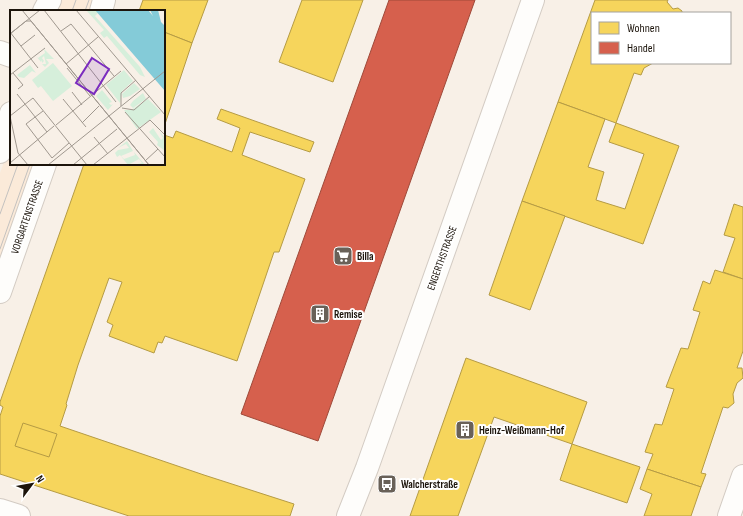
<svg xmlns="http://www.w3.org/2000/svg" width="743" height="516" viewBox="0 0 743 516" font-family="'Sofia Sans Condensed',sans-serif">
	<style>
		.built { fill: #fbead9 }
		.homes { fill: #f6d55c; stroke: #b59b44 }
		.shops { fill: #d6604d; stroke: #9e4939 }
		.lines { fill: none; stroke-linecap: round; stroke-linejoin: round }
		.street-casing { stroke: #d3cbc3; stroke-width: 24 }
		.secondary-casing { stroke: #d3cbc3; stroke-width: 24 }
		.street { stroke: #fefdfb; stroke-width: 22 }
		.secondary { stroke: #fefdfb; stroke-width: 22 }
		.tram { stroke: #c3c1bf; stroke-width: 1 }
		.labels { text-anchor: middle; dominant-baseline: central; stroke-width: 4; stroke-linejoin: round; paint-order: stroke }
		.street-label { font-size: 11px; fill: #1c140b; stroke: #fff }
		.poi-label { font-size: 11px; font-weight: bold; fill: #1c140b; stroke: #fff; text-anchor: start }
		.inset-road { fill: none; stroke: #a0988f; stroke-width: 1 }
		.view { fill: #7b2cbf; fill-opacity: 0.15; stroke: #7b2cbf; stroke-width: 2 }
		.inset-edge { fill: none; stroke: #1c140b; stroke-width: 2 }
	</style>
	<rect width="100%" height="100%" fill="#f8f0e7"/>
	<g class="built">
		<path d="M56,0H96L93,11H51Z"/>
		<path d="M11,142V164H37L0,269V173Z"/>
	</g>
	<g class="homes">
		<path d="M143,0H208L192,43L164,32V11H139Z"/>
		<path d="M302,0H363L333,82L279,62Z"/>
		<path d="M595,0H668L667,2L673,9L678,8L682,11V13H592V63H653L644,68L641,75L634,73L616,123L558,102Z"/>
		<path d="M164,32L192,43L164,127Z"/>
		<path d="M558,102L605,119L588,167L604,172L596,200L625,209L644,154L609,142L616,123L679,146L643,244L522,201Z"/>
		<path d="M221,109L314,142L310,152L250,132L242,155L305,179L279,252H274L237,361L165,336L162,343L158,342L154,353L109,336L113,325L107,322L122,282L109,278L78,365L66,404L67,405L60,426L204,475L294,504L290,516H129L0,474V416L3,407L0,405V402L84,164H164V135L173,138L176,131L232,152L240,128L217,119Z"/>
		<path d="M522,201L565,216L530,310L489,295Z"/>
		<path d="M734,204L743,207V279L723,272L735,238L724,235Z"/>
		<path d="M715,270L743,279V351L737,368H742L743,378L737,383L733,394L734,403L728,408L723,407L701,473L706,474L701,487L647,469L653,454L645,452L655,424L662,425L674,389L666,387L681,348L688,349L700,312L693,310L703,281L710,284Z"/>
		<path d="M466,358L587,402L572,444L494,417L458,516H410Z"/>
		<path d="M23,423L57,434L49,457L15,446Z"/>
		<path d="M572,444L640,467L627,503L560,480Z"/>
		<path d="M647,469L701,487L691,516H644L652,494L640,489Z"/>
	</g>
	<path class="shops" d="M389,0H475L318,441L241,414Z"/>
	<g class="lines">
		<defs>
			<g id="street">
				<path d="M44,11L50,0"/>
				<path d="M101,11L104,0"/>
				<path d="M0,52L11,56"/>
				<path d="M0,152L11,113"/>
				<path d="M0,292L45,164"/>
				<path d="M729,516L743,476"/>
			</g>
			<g id="secondary">
				<path d="M0,510L19,516"/>
				<path d="M348,516L367,468L533,0"/>
			</g>
		</defs>
		<use href="#street" class="street-casing"/>
		<use href="#secondary" class="secondary-casing"/>
		<use href="#street" class="street"/>
		<use href="#secondary" class="secondary"/>
		<g class="tram">
			<path d="M72,11L76,0"/>
			<path d="M85,11L89,0"/>
			<path d="M0,214L18,164"/>
			<path d="M0,249L30,164"/>
		</g>
	</g>
	<defs>
		<symbol id="supermarket-square" viewBox="-11 -11 22 22"><rect x="-9" y="-9" width="18" height="18" rx="4" fill="#696158" stroke="#fff"/><path d="M-6-5.5h2.5l.6 2H6L4.5 2H-2.5L-4.4-4H-6ZM-1.5 3.2a1.3 1.3 0 1 0 .1 0ZM3 3.2a1.3 1.3 0 1 0 .1 0Z" fill="#fff"/></symbol>
		<symbol id="building-square" viewBox="-11 -11 22 22"><rect x="-9" y="-9" width="18" height="18" rx="4" fill="#696158" stroke="#fff"/><path d="M-4-6H4V6H1V3H-1V6H-4ZM-2.5-4.3h1.7v1.8h-1.7ZM.8-4.3h1.7v1.8H.8ZM-2.5-1h1.7V.8h-1.7ZM.8-1h1.7V.8H.8Z" fill="#fff"/></symbol>
		<symbol id="bus-square" viewBox="-11 -11 22 22"><rect x="-9" y="-9" width="18" height="18" rx="4" fill="#696158" stroke="#fff"/><path d="M-5-6H5V4H4V6H2V4H-2V6H-4V4H-5ZM-3.5-4V0h7V-4ZM-3.5 1.2v1.5H-2V1.2ZM2 1.2v1.5H3.5V1.2Z" fill="#fff"/></symbol>
	</defs>
	<g fill-rule="evenodd">
		<use href="#supermarket-square" x="332" y="245" width="22" height="22"/>
		<use href="#building-square" x="309" y="303" width="22" height="22"/>
		<use href="#building-square" x="454" y="419" width="22" height="22"/>
		<use href="#bus-square" x="376" y="473" width="22" height="22"/>
	</g>
	<g class="labels">
		<g class="street-label">
			<text transform="translate(27 217) rotate(-71)">VORGARTENSTRASSE</text>
			<text transform="translate(442 258) rotate(-70)">ENGERTHSTRASSE</text>
		</g>
		<g class="poi-label">
			<text x="357" y="256">Billa</text>
			<text x="334" y="314">Remise</text>
			<text x="479" y="430">Heinz-Weißmann-Hof</text>
			<text x="401" y="484">Walcherstraße</text>
		</g>
	</g>
	<g transform="translate(10 10)">
		<rect width="155" height="155" fill="#f8f0e7"/>
		<path d="M76,0H85L88,3L85,6L130,57L135,67L130,65L97,26L94,28L90,23L94,20ZM34,39L44,49H36L39,53L35,57L32,54H36L34,46L32,48L34,51L32,53V50L31,52L26,46L28,48L35,43ZM43,53L62,76L43,91L31,76L28,78L22,70ZM20,55L26,63L22,61L14,68L9,67L7,65ZM114,60L123,71L112,81L110,93L96,75ZM124,73L130,79L120,86L113,88L112,84ZM92,80L102,92L99,93L101,95L103,94L98,100L86,86ZM133,83L136,89L123,98L120,95L123,91ZM138,89L151,102L127,119L114,100H121ZM143,118L151,130L153,128L149,121L155,128V141L147,135L148,132L139,122ZM117,131L123,141L111,146L114,149L125,145L124,142L135,155H123L132,153L129,149L118,155L110,145L107,147L105,143L108,140L119,138L116,134L108,138Z" fill="#d6efdb"/>
		<path d="M85,0H138L143,6L140,0H148L151,12L155,16V81Z" fill="#84cbd8"/>
		<path class="inset-road" d="M12,0L139,155M34,0L106,92M66,0L155,105M51,21L61,14L104,66M0,22L28,58M1,23L30,0M0,24L16,11H21L139,155M11,36L25,25M56,54L88,27M57,58L80,86M3,63L13,75L8,79M0,65L35,38M62,82L72,95M7,84L37,122M53,89L76,117M111,96V83L126,70M112,98L124,100L140,86M33,101L16,114L42,148L59,133M115,102L155,147M0,106L23,88L77,155M0,106L8,143L18,155M72,113L89,96M46,115L111,61M84,127L98,144M135,151L148,139M0,153L44,116M38,155L155,61M63,155L107,119M83,155L140,110L155,125"/>
		<path class="view" d="M82,48L99,59L84,84L66,73Z"/>
		<rect width="155" height="155" class="inset-edge"/>
	</g>
	<rect x="591" y="12" width="140" height="52" fill="#ffffff" stroke="#a4a19d"/>
	<rect x="599" y="22" width="20" height="12" fill="#f6d55c" stroke="#a4a19d"/>
	<text x="627" y="32" font-size="12" fill="#1c140b">Wohnen</text>
	<rect x="599" y="42" width="20" height="12" fill="#d6604d" stroke="#a4a19d"/>
	<text x="627" y="52" font-size="12" fill="#1c140b">Handel</text>
	<g transform="translate(32 484) rotate(58)" stroke="#ffffff" stroke-width="3" paint-order="stroke">
	<path d="M0-3L7 15L0 10L-7 15Z" fill="#1c140b"/>
	<text y="-6" font-size="11" font-weight="bold" text-anchor="middle" fill="#1c140b">N</text>
	</g>
</svg>
